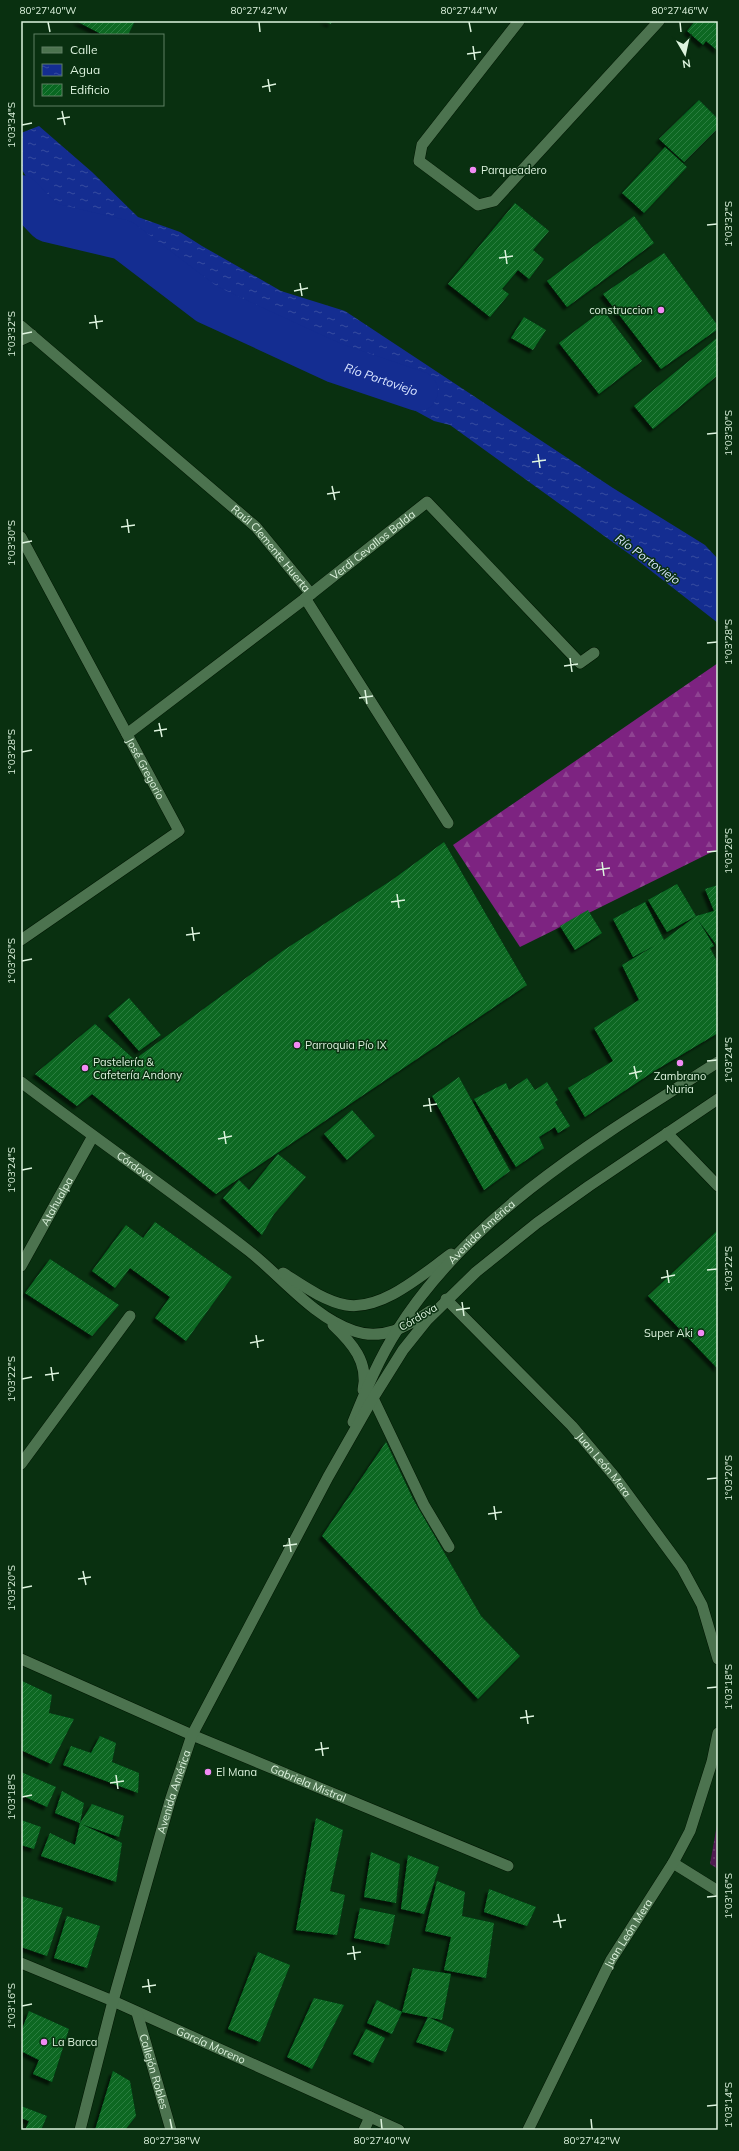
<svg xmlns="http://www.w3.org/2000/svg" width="739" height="2151" viewBox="0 0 739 2151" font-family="Mulish,sans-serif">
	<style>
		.grass { fill: url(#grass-dots) }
		.forest { fill: url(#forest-firs) }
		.water { fill: url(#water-ripples) }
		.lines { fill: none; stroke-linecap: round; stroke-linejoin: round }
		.river { stroke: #142d91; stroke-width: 40 }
		.building { fill: url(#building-hatch); filter: url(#shadow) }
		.service-casing { stroke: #001702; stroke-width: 12 }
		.minor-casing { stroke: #001702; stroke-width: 12 }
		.tertiary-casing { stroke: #001702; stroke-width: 12 }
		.service { stroke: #4c734f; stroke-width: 11 }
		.minor { stroke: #4c734f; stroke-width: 11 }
		.tertiary { stroke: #4c734f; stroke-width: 11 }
		.ticks { fill: none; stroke: #ddf3de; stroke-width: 1.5 }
		.poi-dot { fill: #f18af4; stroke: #093010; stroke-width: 1.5 }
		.labels { text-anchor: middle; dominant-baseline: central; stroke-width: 3; stroke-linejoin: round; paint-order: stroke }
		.poi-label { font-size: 11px; fill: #ddf3de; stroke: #093010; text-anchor: start }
		.street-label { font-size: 11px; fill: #ddf3de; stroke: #093010 }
		.water-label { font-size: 12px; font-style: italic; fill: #d8e4ff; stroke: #093010 }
		.neatline { fill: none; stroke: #ddf3de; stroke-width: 1.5 }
		.ticks-label { font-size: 10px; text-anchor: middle; fill: #ddf3de }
	</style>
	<defs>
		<pattern id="grass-dots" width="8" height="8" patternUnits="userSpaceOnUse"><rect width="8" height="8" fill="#4f1a51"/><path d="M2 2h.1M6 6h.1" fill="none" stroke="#683c6a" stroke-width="1.8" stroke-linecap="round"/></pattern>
		<pattern id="forest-firs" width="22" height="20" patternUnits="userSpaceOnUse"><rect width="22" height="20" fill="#7d2381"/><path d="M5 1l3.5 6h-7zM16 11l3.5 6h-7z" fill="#8f4392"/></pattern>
		<pattern id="water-ripples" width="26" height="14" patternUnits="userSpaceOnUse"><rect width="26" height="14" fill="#142d91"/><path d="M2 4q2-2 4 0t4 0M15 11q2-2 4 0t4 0" fill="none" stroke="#364ca0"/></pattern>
		<pattern id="building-hatch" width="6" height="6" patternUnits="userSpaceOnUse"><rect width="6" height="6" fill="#086821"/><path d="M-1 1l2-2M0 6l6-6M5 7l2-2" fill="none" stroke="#2c7e41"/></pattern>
		<filter id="shadow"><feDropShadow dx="-3.5" dy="3.5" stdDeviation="1" flood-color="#0009"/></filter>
	</defs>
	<rect width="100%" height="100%" fill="#093010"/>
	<path class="grass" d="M718,1819V1869L710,1864Z"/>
	<path class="forest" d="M718,663V849L520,947L453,845Z"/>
	<path class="water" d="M39,126L92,172L138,217L180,232L202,246L281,291L345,311L613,488L705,545L718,559V623L632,556L450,425L434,421L412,409L345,358L283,332L266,316H214L185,297L135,258L94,222L65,213L39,199L21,168V133Z"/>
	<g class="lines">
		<path class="river" id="s1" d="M21,195L47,222L123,240L207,304L335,363L418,391"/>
	</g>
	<g class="building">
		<path d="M76,21H135L128,35H103Z"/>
		<path d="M323,21H332L331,24Z"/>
		<path d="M695,21H718V51L706,41L703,45L687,31Z"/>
		<path d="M699,100L718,119V128L684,162L659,139Z"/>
		<path d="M665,147L687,167L644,213L622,193Z"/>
		<path d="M515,203L549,231L533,250L544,259L529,279L518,270L502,289L509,294L490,317L448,284Z"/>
		<path d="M634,216L654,243L567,307L547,281Z"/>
		<path d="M664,253L718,326V329L661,369L603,294Z"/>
		<path d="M603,310L642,361L599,394L559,343Z"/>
		<path d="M524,317L546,330L533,350L511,338Z"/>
		<path d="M718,337V375L653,429L634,406Z"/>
		<path d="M444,842L527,985L216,1194L92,1094L77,1106L35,1074L95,1024L136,1061L140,1059L138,1057L284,950L392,880Z"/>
		<path d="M677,884L696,916L667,932L648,900Z"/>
		<path d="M718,885V947L698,920L714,946L710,948L718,963V1033L656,1070L585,1117L568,1088L613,1061L594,1028L639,1000L622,965L656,945L633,957L613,919L645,902L664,940L696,916L714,911L705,889Z"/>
		<path d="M588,910L602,933L575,950L560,926Z"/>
		<path d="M129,998L161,1035L139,1051L108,1016Z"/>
		<path d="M459,1077L510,1171L484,1190L432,1096Z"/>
		<path d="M527,1078L535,1090L547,1082L558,1100L555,1102L570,1126L558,1133L555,1127L539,1137L544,1148L516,1167L474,1099L506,1083L509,1090Z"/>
		<path d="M352,1110L375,1136L347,1160L324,1134Z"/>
		<path d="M278,1154L306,1177L274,1214L262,1235L223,1198L239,1180L249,1190Z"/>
		<path d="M155,1222L232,1277L186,1341L155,1318L170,1297L130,1268L115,1288L92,1271L126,1225L143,1238Z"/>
		<path d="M718,1230V1369L648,1296Z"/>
		<path d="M50,1259L119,1305L92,1336L25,1293Z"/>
		<path d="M386,1442L413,1499L481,1616L520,1656L478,1699L322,1536Z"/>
		<path d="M22,1681L52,1695L49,1713L74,1719L51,1764L21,1750Z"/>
		<path d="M100,1736L116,1743L112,1762L139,1773L138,1793L63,1765L71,1746L91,1753Z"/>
		<path d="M21,1772L56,1787L47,1807L21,1795Z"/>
		<path d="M62,1791L84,1803L80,1823L55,1813Z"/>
		<path d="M92,1804L124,1816L119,1837L81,1824L122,1843L116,1882L41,1856L50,1833L75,1845L80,1823Z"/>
		<path d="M316,1818L343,1830L330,1891L345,1895L337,1935L296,1930Z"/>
		<path d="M21,1820L41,1827L34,1849L21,1845Z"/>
		<path d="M371,1852L400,1864L396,1903L364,1897Z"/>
		<path d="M408,1855L439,1867L424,1914L401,1909Z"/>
		<path d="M437,1881L465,1892L462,1916L494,1923L486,1978L444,1970L451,1937L425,1931Z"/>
		<path d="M489,1889L536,1907L527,1926L484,1912Z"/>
		<path d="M21,1896L63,1908L47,1956L21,1947V1904L23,1899L21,1902Z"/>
		<path d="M360,1908L395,1915L389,1945L354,1938Z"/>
		<path d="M67,1916L100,1926L87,1968L54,1958Z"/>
		<path d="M258,1952L290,1965L260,2042L228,2029Z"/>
		<path d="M413,1968L451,1974L442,2020L402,2012Z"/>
		<path d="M314,1998L344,2005L312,2069L287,2057Z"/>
		<path d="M377,2000L402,2012L392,2034L367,2023Z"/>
		<path d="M29,2011L69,2029L52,2082L33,2074L39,2060L21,2051V2032Z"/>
		<path d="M428,2017L454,2029L446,2052L416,2042Z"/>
		<path d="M366,2029L385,2038L373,2063L353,2054Z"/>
		<path d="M113,2071L130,2081L136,2116L125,2130H95Z"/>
		<path d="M21,2106L47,2116L41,2130H25L29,2121L21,2118Z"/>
	</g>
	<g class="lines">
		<defs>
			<g id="service">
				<path d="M519,21L422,145L419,161L478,205L494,201L659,21"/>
				<path d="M667,1133L718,1186"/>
			</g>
			<g id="minor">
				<path id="s2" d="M21,326L256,527L311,594L305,598L448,823"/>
				<path d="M21,340L32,335"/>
				<path id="s3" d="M21,537L179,831L21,940"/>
				<path id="s4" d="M127,734L311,594L427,502L580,663L594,653"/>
				<path id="s5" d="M21,1266L93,1136"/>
				<path id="s6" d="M446,1299L572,1426L615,1477L682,1568L702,1605L718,1659"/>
				<path d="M373,1398L424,1505L449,1547"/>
				<path d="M21,1464L130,1316"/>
				<path id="s7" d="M21,1659L192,1735L508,1866"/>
				<path d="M673,1863L718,1891"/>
				<path id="s8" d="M21,1963L113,2001L399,2130"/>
				<path id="s9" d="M137,2013L171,2130"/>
				<path d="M364,2130L370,2117"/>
				<path id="s10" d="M528,2130L611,1960L673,1863L690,1831L712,1762L718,1733"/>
			</g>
			<g id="tertiary">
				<path id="s11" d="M21,1082C96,1139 174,1193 249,1251C282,1277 313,1317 354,1331C382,1341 407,1327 430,1311"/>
				<path d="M283,1273C302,1285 324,1301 346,1305C382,1311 423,1274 451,1254"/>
				<path d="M333,1325C352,1343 369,1362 363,1390"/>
				<path id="s12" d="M353,1422C366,1390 379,1358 398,1329C472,1212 603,1135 718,1062"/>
				<path id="s13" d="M80,2130L113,2001L170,1801L192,1735L328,1477L373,1398L403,1350L427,1320L476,1272L537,1223L589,1186L718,1099"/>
			</g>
		</defs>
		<use href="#service" class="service-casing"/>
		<use href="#minor" class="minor-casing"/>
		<use href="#tertiary" class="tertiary-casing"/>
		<use href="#service" class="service"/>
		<use href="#minor" class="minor"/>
		<use href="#tertiary" class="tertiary"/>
	</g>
	<path class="ticks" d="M48,22L50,32M259,22L260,32M469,22L471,32M680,22L681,32M473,46L475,60M467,54L481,52M268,79L270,92M262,87L276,84M62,111L65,125M57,119L70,117M22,125L32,123M707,225L717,224M505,250L507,264M499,258L513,256M300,283L302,296M294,291L308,288M95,315L97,329M89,323L103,321M22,334L32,332M707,434L717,433M538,454L540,468M532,462L546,460M332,486L335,500M327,494L340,492M127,519L129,533M121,527L135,525M22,543L32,541M707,643L717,642M570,658L572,672M564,666L578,664M365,690L367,704M359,698L373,696M159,723L162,737M154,731L167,729M22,752L32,750M707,852L717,851M602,862L604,876M596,870L610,868M397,894L399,908M391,902L405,900M192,927L194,941M186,935L200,933M22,961L32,959M707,1061L717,1060M634,1066L637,1079M629,1074L642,1071M429,1098L431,1112M423,1106L437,1104M224,1131L226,1144M218,1139L232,1136M22,1170L32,1168M667,1270L669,1283M707,1270L717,1269M661,1278L675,1275M462,1302L464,1316M456,1310L470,1308M256,1335L258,1348M250,1343L264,1340M51,1367L53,1381M45,1375L59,1373M22,1379L32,1377M707,1479L717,1478M494,1506L496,1520M488,1514L502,1512M289,1538L291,1552M283,1546L297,1544M83,1571L86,1585M78,1579L91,1577M22,1588L32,1586M707,1688L717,1687M526,1710L528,1724M520,1718L534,1716M321,1742L323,1756M315,1750L329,1748M116,1775L118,1789M110,1783L124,1781M22,1797L32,1795M707,1897L717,1896M558,1914L561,1928M553,1922L566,1920M353,1946L355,1960M347,1954L361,1952M148,1979L150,1993M142,1987L156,1985M22,2006L32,2004M707,2106L717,2105M170,2119L172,2129M381,2119L382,2129M591,2119L592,2129"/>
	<g class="poi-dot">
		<circle cx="473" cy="170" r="4"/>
		<circle cx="661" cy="310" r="4"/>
		<circle cx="297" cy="1045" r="4"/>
		<circle cx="680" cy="1063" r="4"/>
		<circle cx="85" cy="1068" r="4"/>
		<circle cx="701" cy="1333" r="4"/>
		<circle cx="208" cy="1772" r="4"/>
		<circle cx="44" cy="2042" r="4"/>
	</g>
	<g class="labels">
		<g class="poi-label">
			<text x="481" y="170">Parqueadero</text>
			<text x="653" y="310" text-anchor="end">construccion</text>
			<text x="305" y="1045">Parroquia Pío IX</text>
			<text x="93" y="1062">Pastelería &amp;<tspan x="93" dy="13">Cafetería Andony</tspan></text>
			<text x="680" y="1076" text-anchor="middle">Zambrano<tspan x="680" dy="13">Nuria</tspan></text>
			<text x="693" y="1333" text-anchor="end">Super Aki</text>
			<text x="216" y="1772">El Mana</text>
			<text x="52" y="2042">La Barca</text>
		</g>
		<g class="street-label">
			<text stroke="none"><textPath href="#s4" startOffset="310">Verdi Cevallos Balda</textPath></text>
			<text stroke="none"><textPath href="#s2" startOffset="335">Raúl Clemente Huerta</textPath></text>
			<text stroke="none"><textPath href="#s3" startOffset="263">José Gregorio</textPath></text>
			<text stroke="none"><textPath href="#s11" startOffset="142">Córdova</textPath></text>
			<text stroke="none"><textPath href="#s5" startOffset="74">Atahualpa</textPath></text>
			<text stroke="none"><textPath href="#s12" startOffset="232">Avenida América</textPath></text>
			<text transform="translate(418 1317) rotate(-31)">Córdova</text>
			<text stroke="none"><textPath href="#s6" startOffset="229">Juan León Mera</textPath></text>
			<text stroke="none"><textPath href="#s7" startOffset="313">Gabriela Mistral</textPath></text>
			<text stroke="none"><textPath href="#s13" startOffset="351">Avenida América</textPath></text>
			<text stroke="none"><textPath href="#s10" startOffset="221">Juan León Mera</textPath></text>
			<text stroke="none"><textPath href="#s8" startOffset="207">García Moreno</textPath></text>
			<text stroke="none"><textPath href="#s9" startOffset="61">Callejón Robles</textPath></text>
		</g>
		<g class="water-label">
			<text stroke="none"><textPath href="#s1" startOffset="411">Río Portoviejo</textPath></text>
			<text transform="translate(648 559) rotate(36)">Río Portoviejo</text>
		</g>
	</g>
	<rect width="739" height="2151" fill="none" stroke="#093010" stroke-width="44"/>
	<rect x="34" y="34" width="130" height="72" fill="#093010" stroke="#5e7e62"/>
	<rect x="42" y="47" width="20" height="6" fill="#4c734f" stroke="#5e7e62"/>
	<text x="70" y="54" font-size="12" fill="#ddf3de">Calle</text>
	<rect x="42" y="64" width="20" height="12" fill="url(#water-ripples)" stroke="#5e7e62"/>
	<text x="70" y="74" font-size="12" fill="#ddf3de">Agua</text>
	<rect x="42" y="84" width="20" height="12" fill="url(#building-hatch)" stroke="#5e7e62"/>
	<text x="70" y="94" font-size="12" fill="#ddf3de">Edificio</text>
	<g transform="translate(685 54) rotate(171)" stroke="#093010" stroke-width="3" paint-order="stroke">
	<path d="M0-3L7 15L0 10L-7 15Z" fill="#ddf3de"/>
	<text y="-6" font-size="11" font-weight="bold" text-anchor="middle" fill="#ddf3de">N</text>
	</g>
	<rect x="22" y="22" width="695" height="2107" class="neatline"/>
	<g class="ticks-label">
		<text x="48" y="14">80°27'40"W</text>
		<text x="259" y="14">80°27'42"W</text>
		<text x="469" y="14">80°27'44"W</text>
		<text x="680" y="14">80°27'46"W</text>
		<text transform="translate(11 125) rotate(-90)" y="4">1°03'34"S</text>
		<text transform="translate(728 224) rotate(-90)" y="4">1°03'32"S</text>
		<text transform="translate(11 334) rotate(-90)" y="4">1°03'32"S</text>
		<text transform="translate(728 433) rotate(-90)" y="4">1°03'30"S</text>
		<text transform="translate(11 543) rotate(-90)" y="4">1°03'30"S</text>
		<text transform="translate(728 642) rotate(-90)" y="4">1°03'28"S</text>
		<text transform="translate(11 752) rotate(-90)" y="4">1°03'28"S</text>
		<text transform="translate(728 851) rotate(-90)" y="4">1°03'26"S</text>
		<text transform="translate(11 961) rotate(-90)" y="4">1°03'26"S</text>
		<text transform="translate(728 1060) rotate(-90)" y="4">1°03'24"S</text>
		<text transform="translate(11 1170) rotate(-90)" y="4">1°03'24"S</text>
		<text transform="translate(728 1269) rotate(-90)" y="4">1°03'22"S</text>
		<text transform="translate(11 1379) rotate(-90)" y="4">1°03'22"S</text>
		<text transform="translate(728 1478) rotate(-90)" y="4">1°03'20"S</text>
		<text transform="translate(11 1588) rotate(-90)" y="4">1°03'20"S</text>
		<text transform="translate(728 1687) rotate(-90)" y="4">1°03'18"S</text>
		<text transform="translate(11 1797) rotate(-90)" y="4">1°03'18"S</text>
		<text transform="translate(728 1896) rotate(-90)" y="4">1°03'16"S</text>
		<text transform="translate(11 2006) rotate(-90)" y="4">1°03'16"S</text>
		<text transform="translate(728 2105) rotate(-90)" y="4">1°03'14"S</text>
		<text x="172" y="2144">80°27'38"W</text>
		<text x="382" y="2144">80°27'40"W</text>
		<text x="592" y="2144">80°27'42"W</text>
	</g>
</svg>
